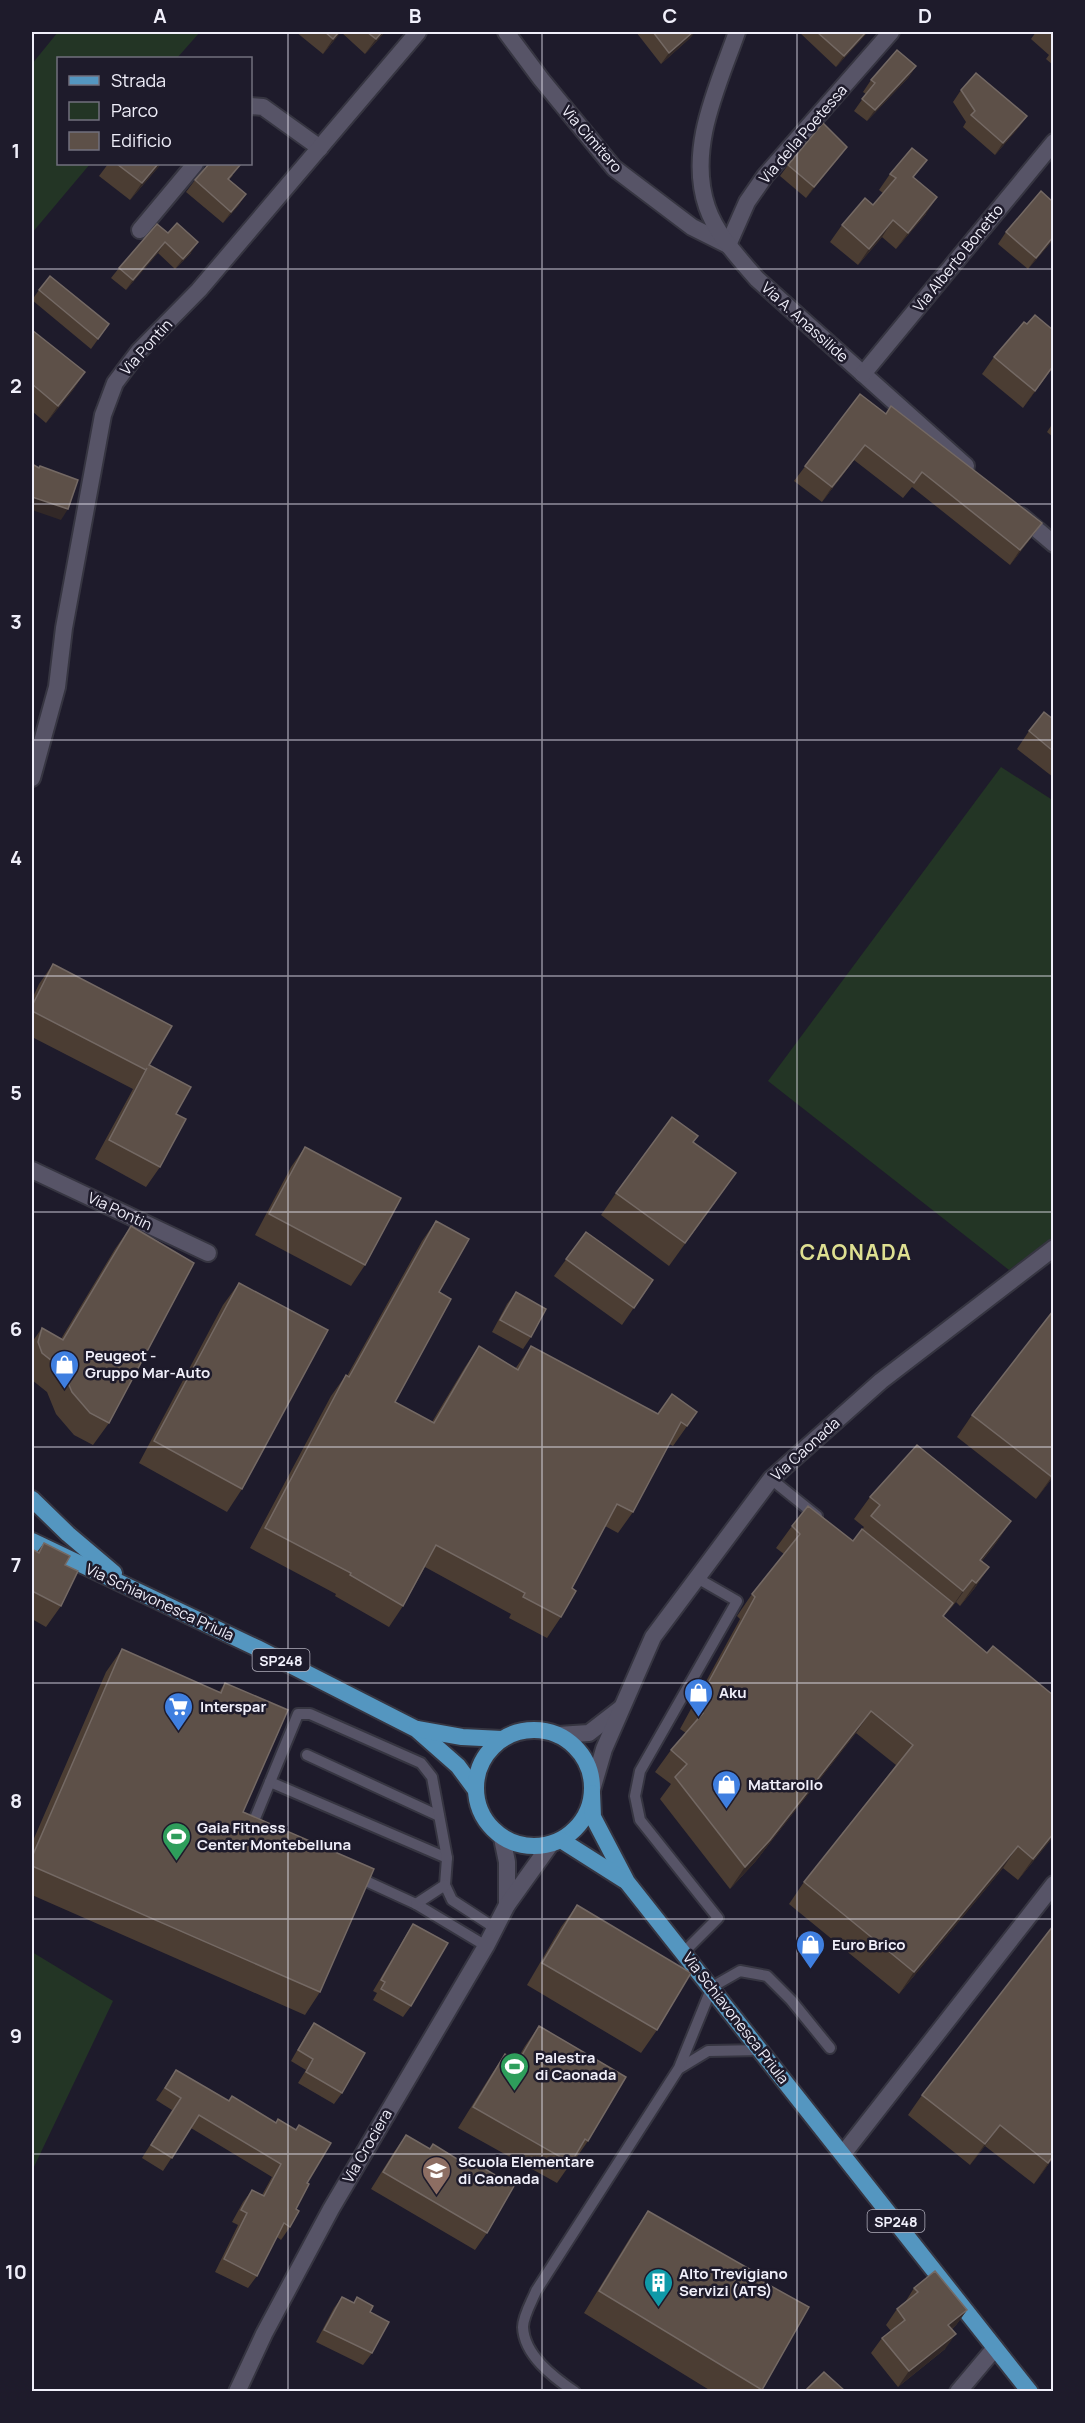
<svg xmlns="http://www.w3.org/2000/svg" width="1085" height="2423" viewBox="0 0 1085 2423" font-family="Manrope,sans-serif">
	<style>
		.green { fill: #233525 }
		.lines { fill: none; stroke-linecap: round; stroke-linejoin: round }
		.service-casing { stroke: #363541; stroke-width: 14 }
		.minor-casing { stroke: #363541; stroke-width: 20 }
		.tertiary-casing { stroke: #363541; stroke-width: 20 }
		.primary-casing { stroke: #363541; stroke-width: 20 }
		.service { stroke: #575467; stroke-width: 10 }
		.minor { stroke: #575467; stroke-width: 16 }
		.tertiary { stroke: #575467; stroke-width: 16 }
		.primary { stroke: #5496c0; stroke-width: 16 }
		.wall { fill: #4b3d33 }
		.shaded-wall { fill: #322827 }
		.building { fill: #5d5048; stroke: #746964; stroke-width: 1.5 }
		.grid { fill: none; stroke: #f0effa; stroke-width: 1.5; stroke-opacity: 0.55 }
		.labels { text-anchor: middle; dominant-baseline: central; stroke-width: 5; stroke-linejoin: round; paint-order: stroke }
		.shield { fill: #1e1b2b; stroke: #b1afbc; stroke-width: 1.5 }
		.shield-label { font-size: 14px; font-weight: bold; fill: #f0effa }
		.street-label { font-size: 15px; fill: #f0effa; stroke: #1e1b2b }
		.poi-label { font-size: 15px; font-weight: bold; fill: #f0effa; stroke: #1e1b2b; text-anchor: start }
		.district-label { font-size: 21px; font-weight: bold; letter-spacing: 1.5px; fill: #dedf91; stroke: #1e1b2b }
		.neatline { fill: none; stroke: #f0effa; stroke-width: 2 }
		.grid-label { font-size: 20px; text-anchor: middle; font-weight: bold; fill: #f0effa }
	</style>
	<rect width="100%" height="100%" fill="#1e1b2b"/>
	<g class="green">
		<path d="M58,32H200L177,58H58V164H90L32,233V64Z"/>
		<path d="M1001,767L1054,801L1053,1237L1009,1270L768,1081Z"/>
		<path d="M32,1952L113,2001L32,2171Z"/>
	</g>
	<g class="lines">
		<defs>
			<g id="service">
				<path d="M771,1479L817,1516"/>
				<path d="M307,1755L439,1816"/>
				<path d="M270,1782L447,1858"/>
				<path d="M251,1828L298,1714H310L421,1763L432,1777L447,1858L445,1885L452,1900L495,1928"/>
				<path d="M355,1876L416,1904L486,1946"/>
				<path d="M416,1904L445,1885"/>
				<path d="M684,1952L718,1918L640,1820L635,1796L640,1771L737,1601L697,1578"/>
				<path d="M680,2068L708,2051L762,2050"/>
				<path d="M575,2392C553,2377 524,2355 523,2327C523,2316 532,2301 536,2291L679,2068L712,1987L740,1971L767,1976L791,2000L830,2048"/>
			</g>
			<g id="minor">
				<path d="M506,32L541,79L614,168L692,227L728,245L747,202L765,176L891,32"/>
				<path d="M737,32C718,86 687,148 707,207C716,234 738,257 757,279L966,466"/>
				<path d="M250,106L263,107L320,148"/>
				<path d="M140,230L195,164"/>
				<path d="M863,374L1054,142"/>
				<path d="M1021,516L1054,544"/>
				<path d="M32,778L57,687L64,628L103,415L115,383L139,351L199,290L418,32"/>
				<path d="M32,1170L208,1253"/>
				<path d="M558,1735L589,1733L620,1709"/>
				<path d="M592,1790L604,1749L653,1637L771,1479L881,1381L1054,1248"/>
				<path d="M502,1838L507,1862V1905"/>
				<path d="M843,2154L1054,1884"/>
				<path d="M237,2392L264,2334L331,2209L486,1946L507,1905L550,1845"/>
			</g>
			<path id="tertiary" d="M958,2392L995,2348"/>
			<g id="primary">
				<path d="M32,1499L68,1534L114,1573"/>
				<path d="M32,1541L257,1648L416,1729L458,1766L475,1789"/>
				<path d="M417,1729L462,1737L502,1739"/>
				<circle cx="534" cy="1788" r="58"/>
				<path d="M592,1793L593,1817L627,1882L1030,2392"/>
				<path d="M561,1840L624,1880"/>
			</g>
		</defs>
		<use href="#service" class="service-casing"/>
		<use href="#minor" class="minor-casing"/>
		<use href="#tertiary" class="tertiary-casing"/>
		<use href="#primary" class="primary-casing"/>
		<use href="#service" class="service"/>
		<use href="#minor" class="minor"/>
		<use href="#tertiary" class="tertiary"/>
		<use href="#primary" class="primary"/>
	</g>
	<g class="wall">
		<path d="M296,32H385L365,54L341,32L323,54Z"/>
		<path d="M636,32H695L690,38L661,64Z"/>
		<path d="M799,32H868L836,67Z"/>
		<path d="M1036,32H1053V65L1046,59L1049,55L1031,39Z"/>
		<path d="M916,66L908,78L867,121L854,111L866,94L863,92L871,80Z"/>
		<path d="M961,90L1027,116L1019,127L995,155L963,127L966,122L953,102Z"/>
		<path d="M847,147L806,198L780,176L788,165Z"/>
		<path d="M108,164H161L130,200L99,176Z"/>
		<path d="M890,174L914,178L926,214L896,249L882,237L858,265L830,242L842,225L873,205L883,193L879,190Z"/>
		<path d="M233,175L229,180L246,194L238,206L223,223L186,192L195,180Z"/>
		<path d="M1006,232L1053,240L1028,269L998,244Z"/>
		<path d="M168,233L191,253L175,269L158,253L126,290L111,278L119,268Z"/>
		<path d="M39,290L109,324L91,349L32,300Z"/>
		<path d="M32,330L85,372L73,390L46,423L32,411Z"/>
		<path d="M994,357L1053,367L1023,408L982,374Z"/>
		<path d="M860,394L1031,538L1010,565L912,487L903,498L854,460L822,502L794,481Z"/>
		<path d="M1053,423V437L1047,432Z"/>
		<path d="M1053,719V777L1017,749L1029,731Z"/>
		<path d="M53,964L149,1065L176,1114L160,1167L146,1187L95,1159L133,1089L32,1037V999L39,984Z"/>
		<path d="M693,1143L736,1173L669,1266L601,1215L616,1193Z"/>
		<path d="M305,1147L365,1265L351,1286L255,1235L291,1167Z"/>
		<path d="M436,1221L439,1292L395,1402L432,1422L465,1367L479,1346L515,1369L531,1346L658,1414L697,1412L673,1446L669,1444L633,1512L618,1533L605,1526L572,1588L561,1617L547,1638L509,1618L511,1614L425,1567L403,1606L389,1627L335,1596L336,1594L250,1548L331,1396L346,1375L347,1376L422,1241Z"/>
		<path d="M131,1226L109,1423L93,1445L74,1435L56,1414L47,1392L32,1380V1342L42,1328L61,1339L115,1249Z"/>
		<path d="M586,1232L653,1280L622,1325L554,1276Z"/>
		<path d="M239,1283L242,1489L227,1512L139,1463L223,1305Z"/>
		<path d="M516,1292L531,1337L523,1349L492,1332L507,1304Z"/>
		<path d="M972,1415L1053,1477L1036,1499L957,1437Z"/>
		<path d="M870,1497L1011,1521L996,1543L982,1561L989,1567L974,1589L960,1606L956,1602L943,1617L1053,1837L1018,1880L1003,1868L899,1994L789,1904L804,1882L896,1765L856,1733L755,1862L730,1889L660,1799L671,1784L655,1772L671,1750L686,1733L680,1729L740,1619L737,1616L752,1594L784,1554L776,1548L792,1526L853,1541L864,1527L854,1519Z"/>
		<path d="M44,1543L65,1565L61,1606L46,1627L32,1619V1549L37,1552Z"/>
		<path d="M122,1649L219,1692L225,1683L243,1812L320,1992L305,2015L32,1895V1843L106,1672Z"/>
		<path d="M577,1905L657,2030L641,2053L527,1985L561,1927Z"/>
		<path d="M413,1924L411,2006L403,2017L373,2000L377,1993L373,1991L406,1935Z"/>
		<path d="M1053,1926V2158L1034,2184L985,2146L970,2165L908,2115L922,2095Z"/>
		<path d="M314,2023L342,2093L334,2104L298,2083L306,2070L291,2061L307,2033Z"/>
		<path d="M539,2026L588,2141L574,2161L573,2160L557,2183L458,2128L491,2075L505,2054L516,2061L525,2046Z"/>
		<path d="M176,2070L307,2183L296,2209L290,2227L281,2240L277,2237L257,2276L248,2288L215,2272L238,2225L232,2222L243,2202L252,2190L262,2195L272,2177L191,2128L163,2171L142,2158L172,2110L156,2100Z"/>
		<path d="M406,2135L430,2149L470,2166L473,2162L487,2233L475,2250L371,2189L394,2152Z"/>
		<path d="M648,2211L751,2275L809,2307L761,2391H711L584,2313L633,2233Z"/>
		<path d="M914,2288L967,2310L956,2325L952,2329L945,2349L898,2387L871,2353L882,2338L891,2331L886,2325L897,2309L904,2304Z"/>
		<path d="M342,2297L353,2303L357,2297L370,2312L372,2353L363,2365L316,2342L334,2308Z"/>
	</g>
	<g class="shaded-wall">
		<path d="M339,32H341L323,54L333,39Z"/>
		<path d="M382,32H385L365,54L376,39Z"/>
		<path d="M693,32H695L690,38L661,64L669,53Z"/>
		<path d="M866,32H868L836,67L844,56Z"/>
		<path d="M916,66L908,78L867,121L875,110Z"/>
		<path d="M1027,116L1019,127L995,155L1003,143Z"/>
		<path d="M847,147L839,158L806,198L814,187Z"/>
		<path d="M158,164H161L130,200L142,183Z"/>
		<path d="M246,194L238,206L223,223L231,212Z"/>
		<path d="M937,197L926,214L896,249L908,233Z"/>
		<path d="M893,220L882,237L858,265L869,249Z"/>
		<path d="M1053,237V240L1028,269L1036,258Z"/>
		<path d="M165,242L158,253L126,290L133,280Z"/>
		<path d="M198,242L191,253L175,269L183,259Z"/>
		<path d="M1053,366V367L1023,408L1035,391Z"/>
		<path d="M85,372L73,390L46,423L58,406Z"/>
		<path d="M865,445L854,460L822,502L832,487Z"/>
		<path d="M32,497L68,509L61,520L32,510Z"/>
		<path d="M1042,523L1031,538L1010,565L1020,550Z"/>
		<path d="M1053,1475V1477L1036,1499Z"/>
		<path d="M1011,1521L996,1543L965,1582L980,1560Z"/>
		<path d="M989,1567L974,1589L960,1606L976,1583Z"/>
		<path d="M972,1580L956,1602L947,1614L963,1591Z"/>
		<path d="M871,1711L856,1733L755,1862L730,1889L745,1867Z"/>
		<path d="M1053,1834V1837L1018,1880L1033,1859Z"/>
		<path d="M1018,1846L1003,1868L899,1994L914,1972Z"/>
		<path d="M1000,2125L985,2146L970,2165L985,2144Z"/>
		<path d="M1053,2156V2158L1034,2184Z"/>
		<path d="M967,2310L956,2325L937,2340L948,2325Z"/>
		<path d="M956,2334L945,2349L898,2387L909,2371Z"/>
	</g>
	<g class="building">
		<path d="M325,32H339L333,39Z"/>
		<path d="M367,32H382L376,39Z"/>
		<path d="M653,32H693L669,53Z"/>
		<path d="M817,32H866L844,56Z"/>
		<path d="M897,50L916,66L875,110L862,99L875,83L871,80Z"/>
		<path d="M976,73L1027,116L1003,143L971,115L975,111L961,90Z"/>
		<path d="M823,123L847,147L814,187L788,165Z"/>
		<path d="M912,148L927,160L913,177L937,197L908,233L893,220L869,249L842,225L865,198L873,205L896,178L890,174Z"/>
		<path d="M117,164H158L142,183Z"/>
		<path d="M209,164H241L228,179L246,194L231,212L195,180Z"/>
		<path d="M1041,191L1053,202V237L1036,258L1006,232Z"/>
		<path d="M177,223L198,242L183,259L165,242L133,280L119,268L157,224L168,233Z"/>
		<path d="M50,276L109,324L98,339L39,290Z"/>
		<path d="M1035,315L1053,330V366L1035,391L994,357L1024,322L1027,324Z"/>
		<path d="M32,330L85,372L58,406L32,384Z"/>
		<path d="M860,394L886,414L891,406L1042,523L1020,550L922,472L914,483L865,445L832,487L805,466Z"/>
		<path d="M32,464L39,468L40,466L78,480L68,509L32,497Z"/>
		<path d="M1044,712L1053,719V751L1029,731Z"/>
		<path d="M53,964L172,1026L149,1065L191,1087L176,1114L186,1119L160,1167L109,1140L147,1068L146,1070L32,1011V1006Z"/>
		<path d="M672,1117L698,1136L693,1142L736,1173L685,1243L616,1193Z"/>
		<path d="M305,1147L401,1198L365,1265L269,1214Z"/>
		<path d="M436,1221L469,1239L439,1292L451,1299L395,1402L434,1423L479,1346L518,1370L531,1346L658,1414L672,1394L697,1412L687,1426L681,1422L633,1512L617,1504L572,1588L576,1591L561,1617L523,1597L525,1593L436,1545L403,1606L350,1575L351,1573L265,1528L346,1375L349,1377Z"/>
		<path d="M131,1226L194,1263L109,1423L90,1413L72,1392L62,1369L42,1353L38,1342L42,1328L63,1340Z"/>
		<path d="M586,1232L653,1280L634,1308L566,1259Z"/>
		<path d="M239,1283L328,1330L242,1489L154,1441Z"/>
		<path d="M516,1292L546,1309L531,1337L500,1320Z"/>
		<path d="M1053,1311V1475L1052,1477L972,1415Z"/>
		<path d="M917,1445L1011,1521L980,1560L989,1567L976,1583L972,1580L963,1591L871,1516L880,1505L870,1497Z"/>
		<path d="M808,1506L853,1541L862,1529L953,1603L943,1616L987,1653L993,1646L1053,1695V1834L1033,1859L1018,1846L914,1972L804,1882L913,1745L871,1711L770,1840L745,1867L675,1777L687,1764L671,1750L703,1713L695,1707L755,1597L752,1594L800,1534L792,1526Z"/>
		<path d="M44,1543L70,1556L65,1565L78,1571L61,1606L32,1591V1549L39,1553Z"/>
		<path d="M122,1649L221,1693L225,1683L288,1710L243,1812L374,1869L320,1992L32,1866V1857Z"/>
		<path d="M577,1905L691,1973L657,2030L542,1963Z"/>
		<path d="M413,1924L448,1943L411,2006L381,1989L385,1982L381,1980Z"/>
		<path d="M1053,1926V2156L1048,2163L1000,2125L985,2144L922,2095Z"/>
		<path d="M314,2023L365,2053L342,2093L306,2072L313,2059L298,2050Z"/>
		<path d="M539,2026L626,2077L588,2141L585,2139L571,2163L473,2107L505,2054L518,2062Z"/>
		<path d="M176,2070L229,2101L232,2096L276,2123L278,2119L296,2130L299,2125L331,2143L307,2183L309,2184L296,2209L299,2211L290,2227L284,2223L257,2276L224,2259L247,2213L241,2210L252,2190L264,2196L281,2164L199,2115L172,2158L151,2145L181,2098L165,2088Z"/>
		<path d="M406,2135L430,2149L433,2144L470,2167L473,2162L514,2186L487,2233L383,2172Z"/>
		<path d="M648,2211L753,2271L751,2275L809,2307L762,2390L599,2291Z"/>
		<path d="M935,2271L967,2310L948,2325L956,2334L909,2371L882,2338L905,2320L897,2309L918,2292L914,2288Z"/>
		<path d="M342,2297L354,2303L357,2297L373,2306L370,2312L389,2322L372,2353L324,2330Z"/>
		<path d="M824,2372L845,2391H810L807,2389Z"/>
	</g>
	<path class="grid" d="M288,32V2392M542,32V2392M797,32V2392M32,269H1054M32,504H1054M32,740H1054M32,976H1054M32,1212H1054M32,1447H1054M32,1683H1054M32,1919H1054M32,2154H1054"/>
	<defs>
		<symbol id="shop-pin" viewBox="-11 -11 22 30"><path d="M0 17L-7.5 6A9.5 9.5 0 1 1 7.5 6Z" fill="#3f7fe0" stroke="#1e1b2b"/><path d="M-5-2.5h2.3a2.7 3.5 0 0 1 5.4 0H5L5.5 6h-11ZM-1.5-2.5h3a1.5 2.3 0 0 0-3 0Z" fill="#fff"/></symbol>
		<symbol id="supermarket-pin" viewBox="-11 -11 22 30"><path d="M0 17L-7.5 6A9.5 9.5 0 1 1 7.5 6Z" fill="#3f7fe0" stroke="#1e1b2b"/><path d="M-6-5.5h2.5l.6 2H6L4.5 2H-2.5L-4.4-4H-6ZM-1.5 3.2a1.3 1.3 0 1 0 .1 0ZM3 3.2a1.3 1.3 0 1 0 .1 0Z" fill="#fff"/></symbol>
		<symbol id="stadium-pin" viewBox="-11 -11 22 30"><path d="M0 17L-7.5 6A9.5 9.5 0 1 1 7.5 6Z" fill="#2e9e5b" stroke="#1e1b2b"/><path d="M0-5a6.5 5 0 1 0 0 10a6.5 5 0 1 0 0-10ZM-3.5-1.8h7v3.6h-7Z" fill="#fff"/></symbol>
		<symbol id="school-pin" viewBox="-11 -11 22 30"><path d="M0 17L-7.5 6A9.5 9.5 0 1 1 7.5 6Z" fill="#8d6e63" stroke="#1e1b2b"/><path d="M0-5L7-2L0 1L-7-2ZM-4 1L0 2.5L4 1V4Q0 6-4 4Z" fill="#fff"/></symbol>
		<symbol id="building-pin" viewBox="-11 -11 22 30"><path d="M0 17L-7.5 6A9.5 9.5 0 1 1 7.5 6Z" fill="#0f9aa8" stroke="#1e1b2b"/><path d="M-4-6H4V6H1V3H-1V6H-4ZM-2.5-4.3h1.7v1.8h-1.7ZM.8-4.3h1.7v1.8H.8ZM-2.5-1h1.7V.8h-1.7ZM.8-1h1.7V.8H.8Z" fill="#fff"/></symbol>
	</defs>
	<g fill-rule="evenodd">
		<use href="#shop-pin" x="48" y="1348" width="33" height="45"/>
		<use href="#shop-pin" x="682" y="1676" width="33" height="45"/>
		<use href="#supermarket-pin" x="162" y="1690" width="33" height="45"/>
		<use href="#shop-pin" x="710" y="1768" width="33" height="45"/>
		<use href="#stadium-pin" x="160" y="1820" width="33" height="45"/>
		<use href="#shop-pin" x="794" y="1928" width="33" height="45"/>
		<use href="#stadium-pin" x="498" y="2050" width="33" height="45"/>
		<use href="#school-pin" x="420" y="2154" width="33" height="45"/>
		<use href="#building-pin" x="642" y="2266" width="33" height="45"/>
	</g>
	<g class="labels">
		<g class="shield">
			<rect x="252.5" y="1649" width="57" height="22" rx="4.5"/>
			<rect x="867.5" y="2210" width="57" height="22" rx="4.5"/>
		</g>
		<g class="shield-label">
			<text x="281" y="1660">SP248</text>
			<text x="896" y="2221">SP248</text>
		</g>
		<g class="street-label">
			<text transform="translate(803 134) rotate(-49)">Via della Poetessa</text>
			<text transform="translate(592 139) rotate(49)">Via Cimitero</text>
			<text transform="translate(958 258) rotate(-51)">Via Alberto Bonetto</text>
			<text transform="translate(805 322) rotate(42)">Via A. Anassilide</text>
			<text transform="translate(146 347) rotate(-48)">Via Pontin</text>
			<text transform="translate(120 1211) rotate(25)">Via Pontin</text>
			<text transform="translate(805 1449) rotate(-42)">Via Caonada</text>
			<text transform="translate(160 1602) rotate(25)">Via Schiavonesca Priula</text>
			<text transform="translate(736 2018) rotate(52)">Via Schiavonesca Priula</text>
			<text transform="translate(367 2146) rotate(-60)">Via Crociera</text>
		</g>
		<g class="poi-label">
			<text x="85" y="1355">Peugeot -<tspan x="85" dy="17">Gruppo Mar-Auto</tspan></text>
			<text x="719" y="1692">Aku</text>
			<text x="200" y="1706">Interspar</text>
			<text x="748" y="1784">Mattarollo</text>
			<text x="197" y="1827">Gaia Fitness<tspan x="197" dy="17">Center Montebelluna</tspan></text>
			<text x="832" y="1944">Euro Brico</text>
			<text x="535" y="2057">Palestra<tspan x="535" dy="17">di Caonada</tspan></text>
			<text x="458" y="2161">Scuola Elementare<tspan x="458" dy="17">di Caonada</tspan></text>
			<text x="679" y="2273">Alto Trevigiano<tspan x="679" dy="17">Servizi (ATS)</tspan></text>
		</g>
		<g class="district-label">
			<text x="856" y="1252">CAONADA</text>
		</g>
	</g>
	<rect width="1085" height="2423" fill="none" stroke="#1e1b2b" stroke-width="66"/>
	<rect x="57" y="57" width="195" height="108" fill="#1e1b2b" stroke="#72707e" stroke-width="1.5"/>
	<rect x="69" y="76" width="30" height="9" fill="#5496c0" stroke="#72707e" stroke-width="1.5"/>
	<text x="111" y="87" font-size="18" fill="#f0effa">Strada</text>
	<rect x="69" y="102" width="30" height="18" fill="#233525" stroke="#72707e" stroke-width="1.5"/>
	<text x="111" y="117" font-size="18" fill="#f0effa">Parco</text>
	<rect x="69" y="132" width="30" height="18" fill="#5d5048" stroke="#72707e" stroke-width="1.5"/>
	<text x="111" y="147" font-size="18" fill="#f0effa">Edificio</text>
	<rect x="33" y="33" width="1019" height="2357" class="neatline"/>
	<g class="grid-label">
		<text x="160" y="23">A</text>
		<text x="415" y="23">B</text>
		<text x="670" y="23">C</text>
		<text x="925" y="23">D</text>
		<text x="16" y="158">1</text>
		<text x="16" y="393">2</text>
		<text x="16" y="629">3</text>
		<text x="16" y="865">4</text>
		<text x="16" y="1100">5</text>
		<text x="16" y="1336">6</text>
		<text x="16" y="1572">7</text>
		<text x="16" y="1808">8</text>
		<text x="16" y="2043">9</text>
		<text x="16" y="2279">10</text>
	</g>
</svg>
